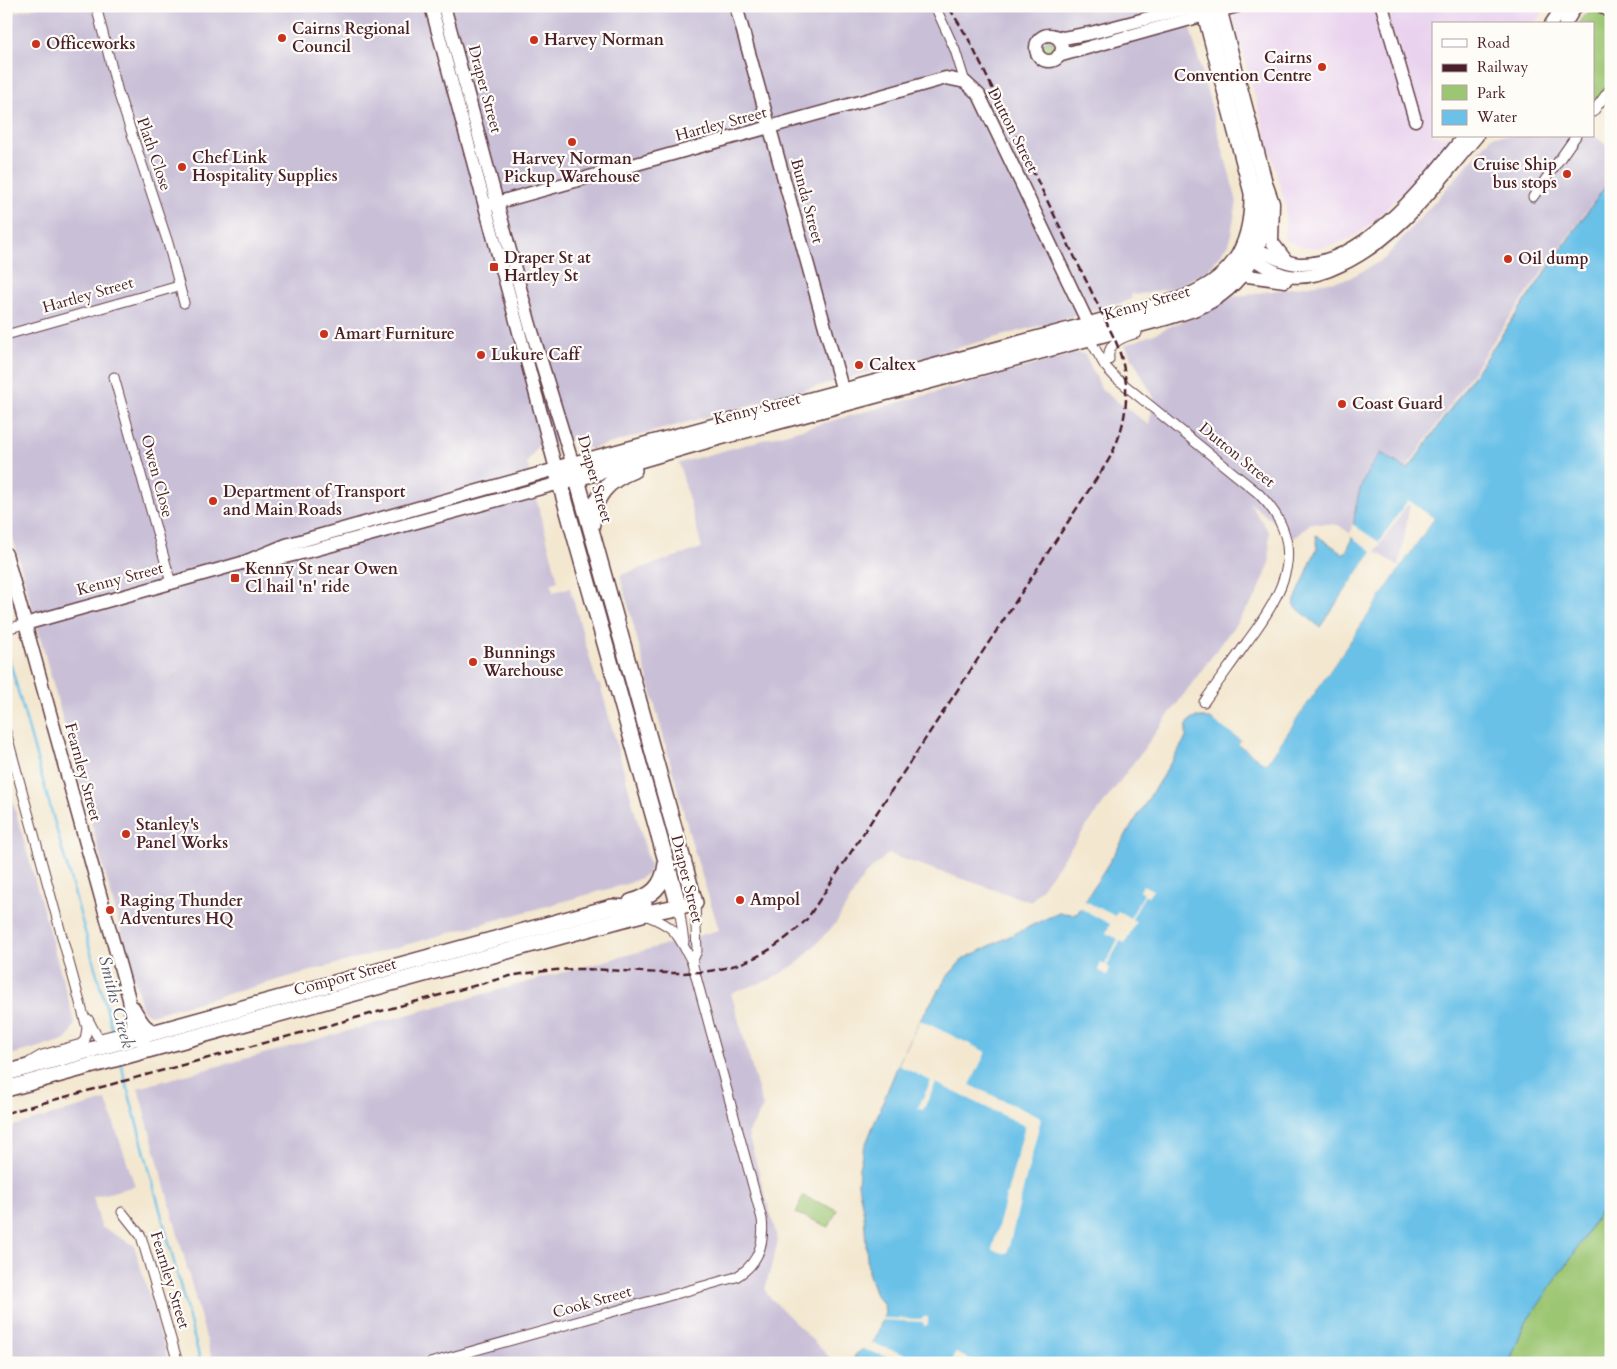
<svg xmlns="http://www.w3.org/2000/svg" width="1617" height="1369" viewBox="0 0 1617 1369" font-family="Cardo,serif">
	<style>
		.built { fill: #e9d2ee }
		.industrial { fill: #c9bfd7 }
		.green { fill: #9cc672; stroke: #73724e }
		.water { fill: #6bc1e8; stroke: #5a708a }
		.pier { fill: #f3e7cf }
		.lines { fill: none; stroke-linecap: round; stroke-linejoin: round }
		.stream { stroke: #6bc1e8; stroke-width: 2.5 }
		.street-casing { stroke: #633d44; stroke-width: 11 }
		.secondary-casing { stroke: #633d44; stroke-width: 15 }
		.highway-casing { stroke: #633d44; stroke-width: 18 }
		.street { stroke: #fff; stroke-width: 9 }
		.secondary { stroke: #fff; stroke-width: 12 }
		.highway { stroke: #fff; stroke-width: 15 }
		.rail { stroke: #4a1f2b; stroke-width: 2.5; stroke-dasharray: 8 4; stroke-linecap: butt }
		.poi-dot { fill: #c8321e; stroke: #fdfcf7; stroke-width: 2 }
		.labels { text-anchor: middle; dominant-baseline: central; stroke-width: 4.5; stroke-linejoin: round; paint-order: stroke }
		.poi-label { font-size: 16px; font-weight: bold; fill: #4a1f2b; stroke: #fdfcf7; text-anchor: start }
		.street-label { font-size: 16px; fill: #4a1f2b; stroke: #fdfcf7 }
		.water-label { font-size: 18px; font-style: italic; fill: #56586d; stroke: #fdfcf7 }
	</style>
	<rect width="100%" height="100%" fill="#fdfcf7"/>
	<filter id="ink" filterUnits="userSpaceOnUse"><feTurbulence type="fractalNoise" baseFrequency=".02" numOctaves="2"/><feDisplacementMap in="SourceGraphic" scale="10" xChannelSelector="R" yChannelSelector="G"/><feConvolveMatrix kernelMatrix="1 2 1 2 8 2 1 2 1" color-interpolation-filters="sRGB"/></filter>
	<filter id="wash" filterUnits="userSpaceOnUse"><feTurbulence type="fractalNoise" baseFrequency=".0096" numOctaves="4" result="noise"/><feDisplacementMap in="SourceGraphic" scale="20" xChannelSelector="R" yChannelSelector="G"/><feGaussianBlur stdDeviation="1.12" result="paint"/><feColorMatrix in="noise" values="0 0 0 0 0 0 0 0 0 0 0 0 0 0 0 0 0 1.4 0 .05"/><feComposite in="paint" operator="in"/></filter>
	<g filter="url(#wash)">
		<rect width="100%" height="100%" fill="#f3e7cf"/>
		<path class="built" d="M1230,6H1548L1534,24H1433V136H1452L1424,172L1370,225L1353,237L1336,244L1318,248L1303,247L1284,240L1286,207Z"/>
		<g class="industrial">
			<path d="M39,6H1184L1237,202L1229,244L1208,270L1174,288L1134,295L1132,292L1131,299L1121,303L590,449L585,446L582,436L537,447L527,463L558,581L551,584L553,592L570,588L597,684H600L650,866L648,874L630,883L151,1015L143,1011L6,513V15Z"/>
			<path d="M1593,135L1611,148V194L1415,475L1399,567L1338,525L1311,523L1294,538L1249,502L1269,532L1270,563L1257,595L1031,902L888,854L864,876L836,923L799,962L772,979L731,993L763,1107L748,1134L778,1241L765,1289L767,1294L835,1363H213L138,1088L719,930L693,847L620,575L702,548L679,463L1078,353L1085,354L1102,390L1149,425L1154,398L1125,345L1154,334L1233,297L1348,279L1384,259L1493,136Z"/>
			<path d="M6,777L75,1024L66,1040L6,1056Z"/>
			<path d="M106,1100L135,1186L93,1197L101,1227L134,1245L169,1363H6V1128Z"/>
		</g>
		<g class="green">
			<path d="M1593,11L1598,14L1602,11L1611,17V80L1593,106V24H1579L1585,15Z"/>
			<circle cx="1049" cy="48" r="7"/>
			<path d="M1611,1194V1363H1509L1523,1327L1575,1252Z"/>
			<path d="M803,1196L837,1210L829,1227L796,1213Z"/>
		</g>
		<path class="water" d="M1611,178V1194L1575,1252L1523,1327L1509,1363H852L855,1355L875,1340L885,1313L884,1305L876,1295L868,1272L864,1215L858,1184L859,1168L863,1151L898,1065L920,1020L947,977L963,959L1045,919L1059,913L1077,914L1186,738V728L1189,721C1206,709 1227,730 1241,740L1238,744L1266,764L1434,518L1408,501L1320,627L1293,605L1317,548L1316,535L1344,554C1354,541 1353,529 1355,513C1358,489 1366,471 1381,453L1408,470Z"/>
		<g class="pier">
			<path d="M1611,176L1409,467L1408,466L1499,333Z"/>
			<path d="M1408,500L1434,518L1266,764L1238,744L1241,740L1213,721L1214,719L1242,738V743L1265,760L1431,519L1408,504L1322,628L1320,629L1372,551L1350,536L1352,524L1379,542Z"/>
			<path d="M1143,885L1153,890L1149,896L1145,895L1132,919L1136,922L1125,943L1120,941L1107,966L1110,968L1107,975L1098,970L1101,963L1105,965L1118,939L1106,933L1110,924L1078,907L1083,900L1115,916L1118,911L1130,918L1144,894L1140,891Z"/>
			<path d="M920,1020L986,1052L970,1085L1041,1118L1007,1254L992,1250L1025,1126L936,1083L923,1110L918,1108L931,1081L898,1065Z"/>
			<path d="M923,1317H928V1325L924,1326L923,1322L880,1320L881,1318L923,1319Z"/>
			<path d="M868,1342L930,1363H905L860,1348Z"/>
			<path d="M955,1353L975,1361L974,1363H952Z"/>
		</g>
		<g class="lines">
			<g class="stream">
				<path d="M6,648L113,1032"/>
				<path d="M121,1064L201,1363"/>
			</g>
		</g>
	</g>
	<g filter="url(#ink)">
		<g class="lines">
			<defs>
				<g id="street">
					<path d="M96,6L118,92L168,243L184,303"/>
					<path d="M935,6L955,50L965,82"/>
					<path d="M1593,112L1610,89"/>
					<path d="M1533,197L1576,136"/>
					<path d="M6,335L179,286"/>
					<path d="M1089,338L1105,366L1116,378L1258,493C1311,545 1284,592 1247,642C1233,662 1218,682 1204,702"/>
					<path d="M1109,360C1106,343 1123,337 1137,333"/>
					<path d="M114,377L171,583"/>
					<path d="M6,629L25,624"/>
					<path d="M6,732L87,1028L85,1040L81,1044L42,1055L30,1062"/>
					<path d="M679,907L684,942"/>
					<path d="M692,962L697,951L695,903"/>
					<path d="M88,1019L97,1036L110,1044"/>
					<path d="M100,1038L128,1031L133,1026"/>
					<path d="M122,1212L141,1236L178,1363"/>
					<path d="M430,1363L736,1277C758,1264 765,1244 762,1219L692,962C677,934 677,927 645,915"/>
				</g>
				<g id="secondary">
					<path d="M444,6L530,325L573,465"/>
					<path d="M736,6L845,399"/>
					<path d="M1382,6L1415,120"/>
					<path d="M1602,6L1611,12"/>
					<path d="M1551,24L1563,6"/>
					<path d="M1565,24L1576,6"/>
					<circle cx="1049" cy="48" r="13"/>
					<path d="M1054,36L1063,38L1091,33L1195,6"/>
					<path d="M1058,56L1237,6"/>
					<path d="M1267,186L1273,203L1272,242L1285,259"/>
					<path d="M485,206L946,78L965,82L979,95L1089,325"/>
					<path d="M1256,249C1270,255 1284,263 1299,264C1364,266 1428,181 1464,136"/>
					<path d="M1252,258C1263,265 1276,274 1289,276C1307,279 1325,273 1341,265C1400,237 1436,184 1477,136"/>
					<path d="M1240,275L1285,281"/>
					<path d="M6,554L129,999C131,1013 131,1034 144,1042"/>
					<path d="M242,563L286,545L556,469L431,6"/>
					<path d="M25,624L242,563L276,559L314,550L560,483"/>
					<path d="M133,1007C141,1020 144,1029 158,1032"/>
				</g>
				<g id="highway">
					<path d="M567,481L705,441L1167,317C1180,313 1192,310 1204,304C1250,281 1272,231 1264,181L1218,6"/>
					<path d="M592,524C593,495 609,480 634,470"/>
					<path d="M631,902C652,896 663,887 666,864"/>
					<path d="M679,907L556,469L1176,301C1230,282 1253,251 1252,193L1203,6"/>
					<path d="M6,1073L612,907L629,908L644,904"/>
					<path d="M6,1089L642,914L695,903L573,465"/>
				</g>
			</defs>
			<use href="#street" class="street-casing"/>
			<use href="#secondary" class="secondary-casing"/>
			<use href="#highway" class="highway-casing"/>
			<use href="#street" class="street"/>
			<use href="#secondary" class="secondary"/>
			<use href="#highway" class="highway"/>
			<path class="rail" d="M6,1113L510,976C533,972 558,969 582,969C672,971 737,991 807,919L1108,461C1129,423 1132,382 1116,342L968,38L948,6"/>
		</g>
	</g>
	<g class="poi-dot">
		<circle cx="282" cy="38" r="5"/>
		<circle cx="534" cy="40" r="5"/>
		<circle cx="36" cy="44" r="5"/>
		<circle cx="1322" cy="67" r="5"/>
		<circle cx="572" cy="142" r="5"/>
		<circle cx="182" cy="167" r="5"/>
		<circle cx="1567" cy="174" r="5"/>
		<circle cx="1508" cy="259" r="5"/>
		<rect x="489" y="262" width="10" height="10" rx="2.5"/>
		<circle cx="324" cy="334" r="5"/>
		<circle cx="481" cy="355" r="5"/>
		<circle cx="859" cy="365" r="5"/>
		<circle cx="1342" cy="404" r="5"/>
		<circle cx="213" cy="501" r="5"/>
		<rect x="230" y="573" width="10" height="10" rx="2.5"/>
		<circle cx="473" cy="662" r="5"/>
		<circle cx="126" cy="834" r="5"/>
		<circle cx="740" cy="900" r="5"/>
		<circle cx="110" cy="910" r="5"/>
	</g>
	<g class="labels">
		<g class="poi-label">
			<text x="292" y="29">Cairns Regional<tspan x="292" dy="18">Council</tspan></text>
			<text x="544" y="40">Harvey Norman</text>
			<text x="46" y="44">Officeworks</text>
			<text x="1312" y="58" text-anchor="end">Cairns<tspan x="1312" dy="18">Convention Centre</tspan></text>
			<text x="192" y="158">Chef Link<tspan x="192" dy="18">Hospitality Supplies</tspan></text>
			<text x="572" y="159" text-anchor="middle">Harvey Norman<tspan x="572" dy="18">Pickup Warehouse</tspan></text>
			<text x="1557" y="165" text-anchor="end">Cruise Ship<tspan x="1557" dy="18">bus stops</tspan></text>
			<text x="504" y="258">Draper St at<tspan x="504" dy="18">Hartley St</tspan></text>
			<text x="1518" y="259">Oil dump</text>
			<text x="334" y="334">Amart Furniture</text>
			<text x="491" y="355">Lukure Caff</text>
			<text x="869" y="365">Caltex</text>
			<text x="1352" y="404">Coast Guard</text>
			<text x="223" y="492">Department of Transport<tspan x="223" dy="18">and Main Roads</tspan></text>
			<text x="245" y="569">Kenny St near Owen<tspan x="245" dy="18">Cl hail 'n' ride</tspan></text>
			<text x="483" y="653">Bunnings<tspan x="483" dy="18">Warehouse</tspan></text>
			<text x="136" y="825">Stanley's<tspan x="136" dy="18">Panel Works</tspan></text>
			<text x="750" y="900">Ampol</text>
			<text x="120" y="901">Raging Thunder<tspan x="120" dy="18">Adventures HQ</tspan></text>
		</g>
		<g class="street-label">
			<text transform="translate(485 89) rotate(75)">Draper Street</text>
			<text transform="translate(721 124) rotate(-15)">Hartley Street</text>
			<text transform="translate(1013 130) rotate(63)">Dutton Street</text>
			<text transform="translate(154 154) rotate(71)">Plath Close</text>
			<text transform="translate(807 201) rotate(75)">Bunda Street</text>
			<text transform="translate(88 295) rotate(-16)">Hartley Street</text>
			<text transform="translate(1147 303) rotate(-16)">Kenny Street</text>
			<text transform="translate(757 409) rotate(-14)">Kenny Street</text>
			<text transform="translate(1237 455) rotate(39)">Dutton Street</text>
			<text transform="translate(157 476) rotate(75)">Owen Close</text>
			<text transform="translate(595 479) rotate(74)">Draper Street</text>
			<text transform="translate(120 579) rotate(-15)">Kenny Street</text>
			<text transform="translate(83 772) rotate(75)">Fearnley Street</text>
			<text transform="translate(687 879) rotate(76)">Draper Street</text>
			<text transform="translate(345 977) rotate(-15)">Comport Street</text>
			<text transform="translate(170 1280) rotate(73)">Fearnley Street</text>
			<text transform="translate(592 1302) rotate(-16)">Cook Street</text>
		</g>
		<g class="water-label">
			<text transform="translate(116 1002) rotate(75)">Smiths Creek</text>
		</g>
	</g>
	<rect width="1617" height="1369" fill="none" stroke="#fdfcf7" stroke-width="25"/>
	<rect x="1432" y="22" width="162" height="115" fill="#fdfcf7" stroke="#b5a4a5"/>
	<rect x="1442" y="39" width="25" height="8" fill="#ffffff" stroke="#b5a4a5"/>
	<text x="1477" y="48" font-size="15" fill="#4a1f2b">Road</text>
	<rect x="1442" y="64" width="25" height="8" fill="#4a1f2b" stroke="#b5a4a5"/>
	<text x="1477" y="72" font-size="15" fill="#4a1f2b">Railway</text>
	<rect x="1442" y="85" width="25" height="15" fill="#9cc672" stroke="#b5a4a5"/>
	<text x="1477" y="98" font-size="15" fill="#4a1f2b">Park</text>
	<rect x="1442" y="110" width="25" height="15" fill="#6bc1e8" stroke="#b5a4a5"/>
	<text x="1477" y="122" font-size="15" fill="#4a1f2b">Water</text>
</svg>
